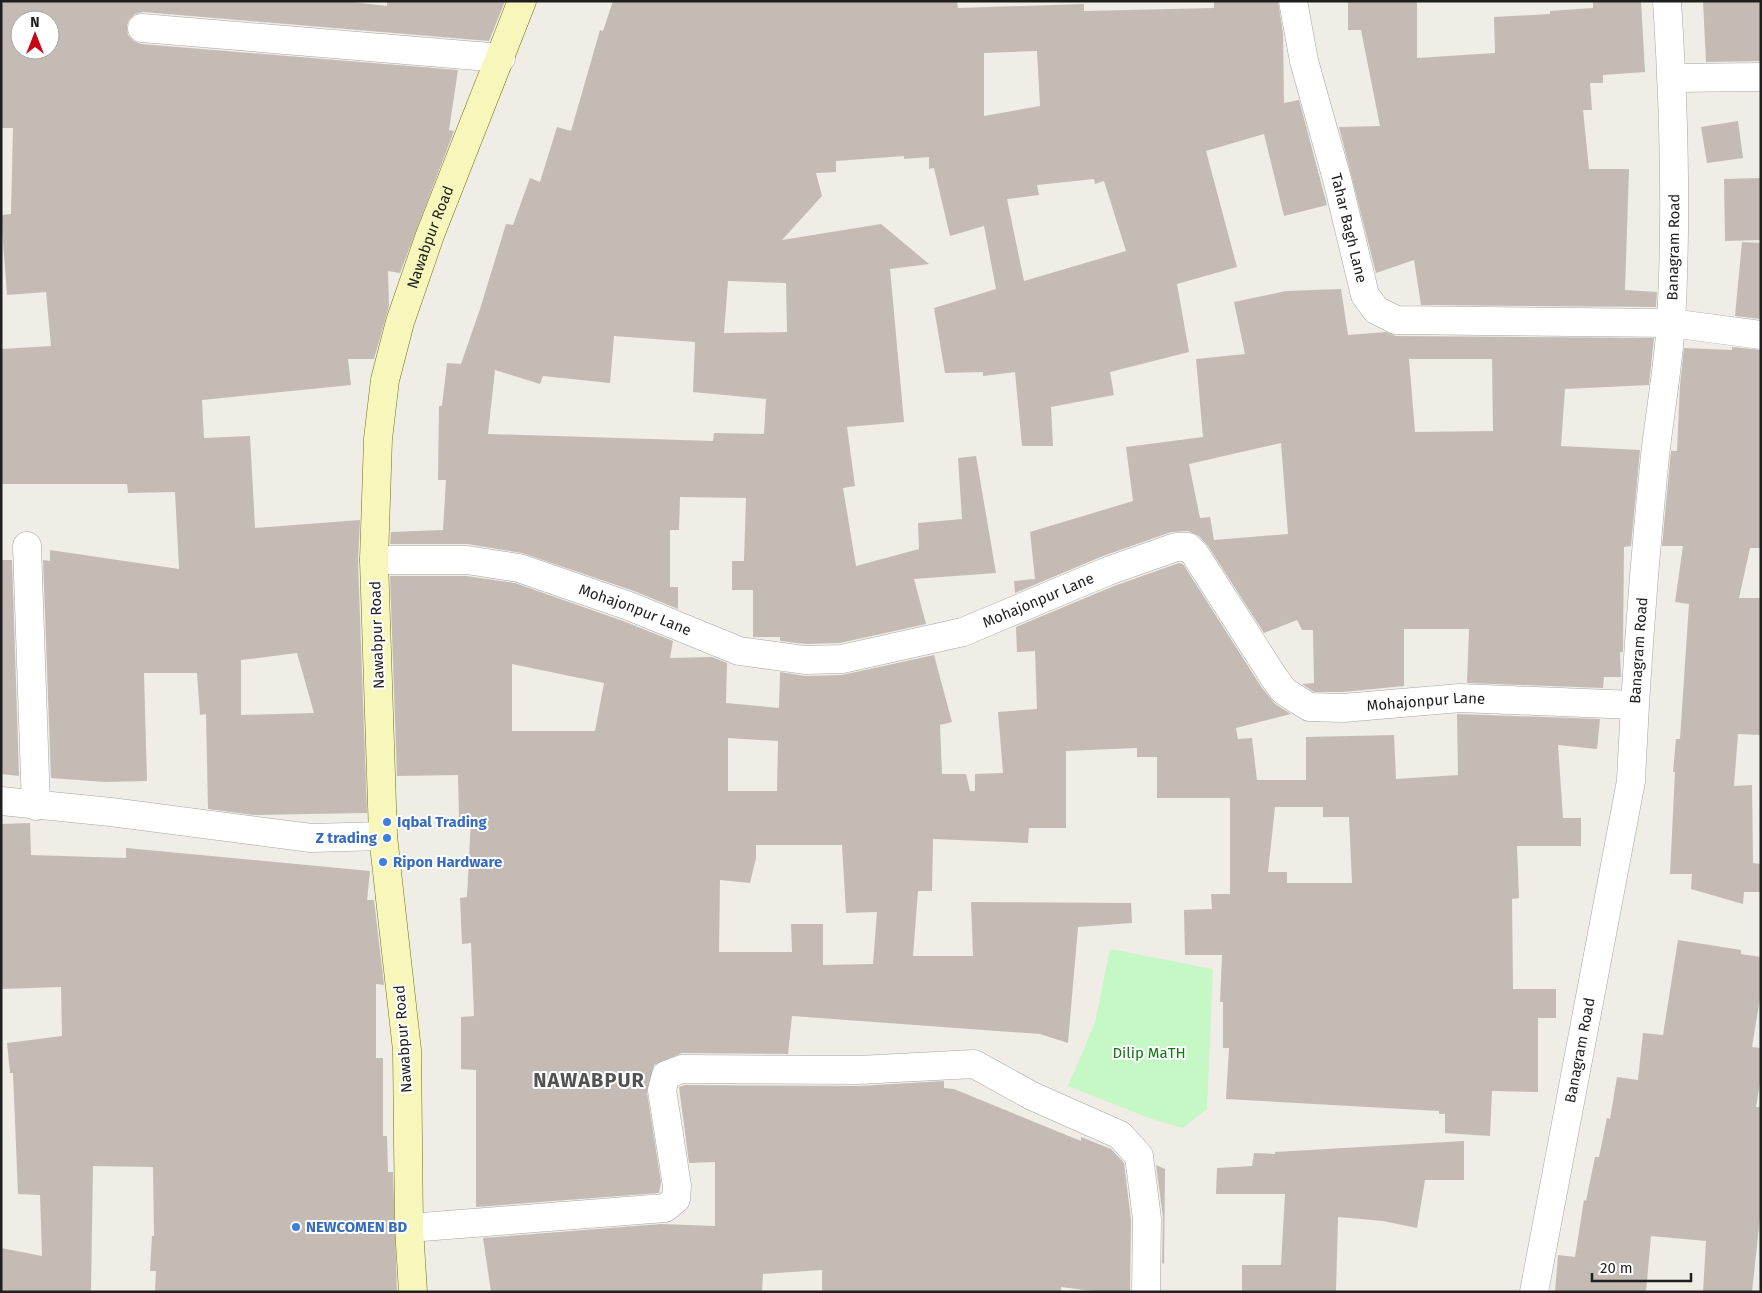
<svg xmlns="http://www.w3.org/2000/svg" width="1762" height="1293" viewBox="0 0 1762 1293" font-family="'Fira Sans',sans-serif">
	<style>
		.park { fill: #c5f8c5 }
		.building { fill: #c4bbb5; fill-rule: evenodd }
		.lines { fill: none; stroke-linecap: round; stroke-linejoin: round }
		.minor-casing { stroke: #a6a6a6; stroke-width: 29 }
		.secondary-casing { stroke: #6f7409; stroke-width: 29 }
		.minor { stroke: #fff; stroke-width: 28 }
		.secondary { stroke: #f7f7bc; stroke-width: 28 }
		.shop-dot { fill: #3f7fe0; stroke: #fff; stroke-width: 2 }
		.labels { text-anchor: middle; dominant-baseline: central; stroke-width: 4; stroke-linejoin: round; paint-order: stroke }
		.street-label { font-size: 15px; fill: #1f1f1f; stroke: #fff }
		.shop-label { font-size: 15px; font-weight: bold; fill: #366cbe; stroke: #fff; text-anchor: start }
		.park-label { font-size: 15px; fill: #0f7b11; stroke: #fff }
		.district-label { font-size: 20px; font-weight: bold; letter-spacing: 1px; fill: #525252; stroke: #fff }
	</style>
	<rect width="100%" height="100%" fill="#f0ece6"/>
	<path class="park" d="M1110,949L1213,969L1207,1109L1183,1128L1149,1118L1068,1086L1095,1023Z"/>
	<g class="building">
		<path d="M1,1H344L387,6V1H505L489,41L143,12L135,14L129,20L127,26L128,35L134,41L141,44L458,70L449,130L454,131L400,273L388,271L389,306L374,359H348L351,385L202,400L204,438L250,436L255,528L360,520L358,561L367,813L254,815L208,809L206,714L200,715L197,673H144L147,781L105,782L51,778L43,560L50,561V550L179,569L175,492L128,493L127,484H1V349L51,346L46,292L7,295L1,215L11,214L13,128H1ZM20,20H50V50H20ZM297,653L314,713L241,715V660Z"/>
		<path d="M613,1H957L958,8L1084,4V11L1214,8V1H1278L1283,33L1284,103L1299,100L1327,205L1284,216L1264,134L1206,151L1237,267L1177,284L1189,352L1110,372L1114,395L1051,407L1053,446H1022L1015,372L983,376V372L945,373L934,308L996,289L984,226L950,236L934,168L929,169V157L904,159V156L836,161V172L816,173L822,196L782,240L881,224L929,264L890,269L904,422L847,427L855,486L843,488L856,566L919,549L918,523L962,519L958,458L976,456L996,573L914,579L926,624L840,643L806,644L780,641V637H753V590H732V561H744L746,498L680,497L679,530H670V587H678V609L634,591L522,553L467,544H390L391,532L443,530L446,480H438L439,406H442L447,363L461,364L480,309L506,224L513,225L530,178L540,182L557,127L571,131L600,30L603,31ZM1037,51L1040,106L984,116V53ZM1094,179L1095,184L1104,181L1126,251L1024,281L1007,199L1039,195L1037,185ZM728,281L786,283L787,332L724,333ZM614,336L695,342L693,392L766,399L764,434L714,433L713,441L488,434L495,370L540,384L543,376L610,383Z"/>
		<path d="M1348,1H1417V58L1495,53L1494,17L1550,14V11L1593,8V1H1641L1645,72L1603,75V83H1590L1592,110H1583L1589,169H1629L1625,290L1657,292L1656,307L1421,305L1414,260L1376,273L1339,127L1380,126L1361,30H1348Z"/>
		<path d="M1703,1H1761V61L1706,62Z"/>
		<path d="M1738,121L1743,158L1707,163L1701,127Z"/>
		<path d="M1761,178V240L1725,241L1724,179Z"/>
		<path d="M1742,242L1761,243V319L1735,316Z"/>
		<path d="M1341,289L1348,335L1386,332L1396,336L1654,338L1649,385L1565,389L1561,446L1640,450L1631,546L1624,547L1623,646V652H1620L1621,677H1604L1603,688L1467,683L1469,629H1404V686L1343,692H1314L1302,684L1314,683L1313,630H1302L1297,620L1264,633L1208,546L1199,536L1188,531L1171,532L1103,556L1015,593L1014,581L1035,579L1030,532L1133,501L1126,447L1203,437L1196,359L1245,354L1234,302L1286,291ZM1409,359H1492L1493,431L1415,432ZM1281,443L1288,534L1214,540L1210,517L1200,518L1189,464Z"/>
		<path d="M1732,347L1761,350V548H1750L1739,598H1761V735L1738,734L1734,786L1752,785L1753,863L1761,864V892H1744L1743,904L1691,889L1692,874H1670L1675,772H1673L1676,739H1680L1689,604L1675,602L1683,546H1662L1671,451H1677L1680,385L1684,348L1732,350Z"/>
		<path d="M1,560H12L19,776L1,774Z"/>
		<path d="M1179,563L1183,564L1262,688L1275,704L1291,714L1236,728L1238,739L1252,738L1257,780H1306V737L1394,735L1396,779L1458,775L1457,714L1600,719L1597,749L1558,745L1563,818H1581V846H1517L1519,898L1512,899L1513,989H1556V1018H1538V1092L1492,1091L1490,1136L1445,1133V1114H1439V1111L1226,1099L1229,1048H1223V1002H1220L1222,955H1185L1184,910L1212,909L1211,894H1230V798H1157V757H1137V748L1066,751V828H1029L1028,843L933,839L932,891H918L913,956H973L971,902L1131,903L1132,923L1078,927L1068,1043L1040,1034L792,1016L788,1054L682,1053L654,1065L647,1092L661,1182L659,1193L476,1207V1070L461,1069V1017L474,1016L471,943L462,944L460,898L467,897L471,819H459L458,775L397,776L390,576H466L515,583L623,621L673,641L670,658L712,657L727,663L726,703L779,708L780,672L805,676L842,675L934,655L952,722L940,725L942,774H966L970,791H975V774L1003,773L998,712L1037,709L1035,651L1017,652L1016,627L1114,586ZM512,664L604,683L595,731H512ZM728,738L778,741L777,791H728ZM1275,807H1323V817H1349L1352,883H1287V872H1268ZM756,845H842L846,913L877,912L873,964L823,965V924H791L792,952H719L720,880L750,883L756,858Z"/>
		<path d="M30,823L31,855L126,858V848L370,871L367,900H374L384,985L376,984V1058H383V1136H387L388,1172H393L397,1292H155L156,1271H150L152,1236H154L153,1167L93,1166L91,1292H1V1248L42,1256L40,1195L18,1194L13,1073H10L7,1043L62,1036L61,987L1,989V824Z"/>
		<path d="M1678,940L1741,950V954L1761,957V992L1752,1047L1761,1048V1077L1756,1107H1761V1208L1752,1292H1703L1706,1241L1651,1236L1646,1292H1555L1558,1255L1575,1257L1584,1200L1586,1201L1595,1157H1599L1607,1118L1610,1119L1617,1077L1638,1080L1643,1033L1663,1035Z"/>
		<path d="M944,1081V1088L954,1089L1081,1141V1137L1111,1149L1124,1163L1131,1220L1130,1292H1101L1061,1287V1292H822V1270L763,1274L762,1292H491L483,1238L661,1224L715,1226V1162L689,1163L679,1087L685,1085L859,1086Z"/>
		<path d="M1464,1141V1180H1425L1417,1228L1383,1221L1338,1217L1336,1292H1242V1265H1281L1285,1194H1216L1217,1168L1252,1166L1254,1153L1275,1154V1152Z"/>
		<path d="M1156,1165L1165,1169L1164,1264L1162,1263L1163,1217Z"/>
	</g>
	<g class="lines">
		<defs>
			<g id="minor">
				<path id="s1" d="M1293,1L1304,61L1337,179L1365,295L1376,310L1396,320L1671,323L1761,335"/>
				<path d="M142,28L501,58"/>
				<path d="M1672,78L1761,77"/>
				<path d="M27,546L36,806"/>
				<path id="s2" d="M374,560H467L519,568L629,606L739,651L805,660L842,659L963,632L1108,571L1176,547H1188L1195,554L1275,679L1284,691L1309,707L1343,708L1460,698L1634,705"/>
				<path d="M1,801L111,812L311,838L383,836"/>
				<path d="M409,1228L665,1208L676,1199L677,1186L662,1090L666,1075L682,1069L859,1070L974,1064L1032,1096L1120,1135L1139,1156L1147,1219L1146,1292"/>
				<path id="s3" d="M1534,1292L1631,781C1636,672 1644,564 1655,456C1660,412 1668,368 1671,323C1677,216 1674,108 1667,1"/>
			</g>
			<g id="secondary">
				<path id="s4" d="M413,1292L409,1228L407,1050L383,836L374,560L378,439L385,380L400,322L430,235L522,1"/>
			</g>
		</defs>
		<use href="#minor" class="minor-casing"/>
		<use href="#secondary" class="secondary-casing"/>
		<use href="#minor" class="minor"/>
		<use href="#secondary" class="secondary"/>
	</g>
	<g class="shop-dot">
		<circle cx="387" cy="822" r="5"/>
		<circle cx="387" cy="838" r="5"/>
		<circle cx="383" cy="862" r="5"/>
		<circle cx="296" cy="1227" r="5"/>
	</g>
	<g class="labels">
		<g class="street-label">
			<text stroke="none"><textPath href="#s1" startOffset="234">Tahar Bagh Lane</textPath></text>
			<text stroke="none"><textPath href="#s4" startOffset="1064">Nawabpur Road</textPath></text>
			<text stroke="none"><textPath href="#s3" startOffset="1056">Banagram Road</textPath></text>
			<text stroke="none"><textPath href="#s2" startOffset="690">Mohajonpur Lane</textPath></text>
			<text stroke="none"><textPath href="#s2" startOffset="269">Mohajonpur Lane</textPath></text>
			<text transform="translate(377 635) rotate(-92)">Nawabpur Road</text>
			<text stroke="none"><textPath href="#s3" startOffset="651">Banagram Road</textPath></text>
			<text stroke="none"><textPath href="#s2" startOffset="1170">Mohajonpur Lane</textPath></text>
			<text transform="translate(403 1039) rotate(-94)">Nawabpur Road</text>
			<text stroke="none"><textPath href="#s3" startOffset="246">Banagram Road</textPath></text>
		</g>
		<g class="shop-label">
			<text x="397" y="822">Iqbal Trading</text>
			<text x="377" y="838" text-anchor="end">Z trading</text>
			<text x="393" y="862">Ripon Hardware</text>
			<text x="306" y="1227">NEWCOMEN BD</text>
		</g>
		<g class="park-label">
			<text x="1149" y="1053">Dilip MaTH</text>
		</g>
		<g class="district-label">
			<text x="589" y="1080">NAWABPUR</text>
		</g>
	</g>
	<rect width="1762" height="1293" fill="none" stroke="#1f1f1f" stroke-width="5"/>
	<g transform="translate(35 35)"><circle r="24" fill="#ffffff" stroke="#a5a5a5"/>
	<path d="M0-4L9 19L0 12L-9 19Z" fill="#c80714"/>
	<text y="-8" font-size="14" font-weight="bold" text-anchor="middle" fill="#1f1f1f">N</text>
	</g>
	<path d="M1592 1273v8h99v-8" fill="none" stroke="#1f1f1f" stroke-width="2.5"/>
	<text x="1600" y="1273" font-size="15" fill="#1f1f1f" stroke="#ffffff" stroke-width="4" paint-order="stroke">20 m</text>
</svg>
